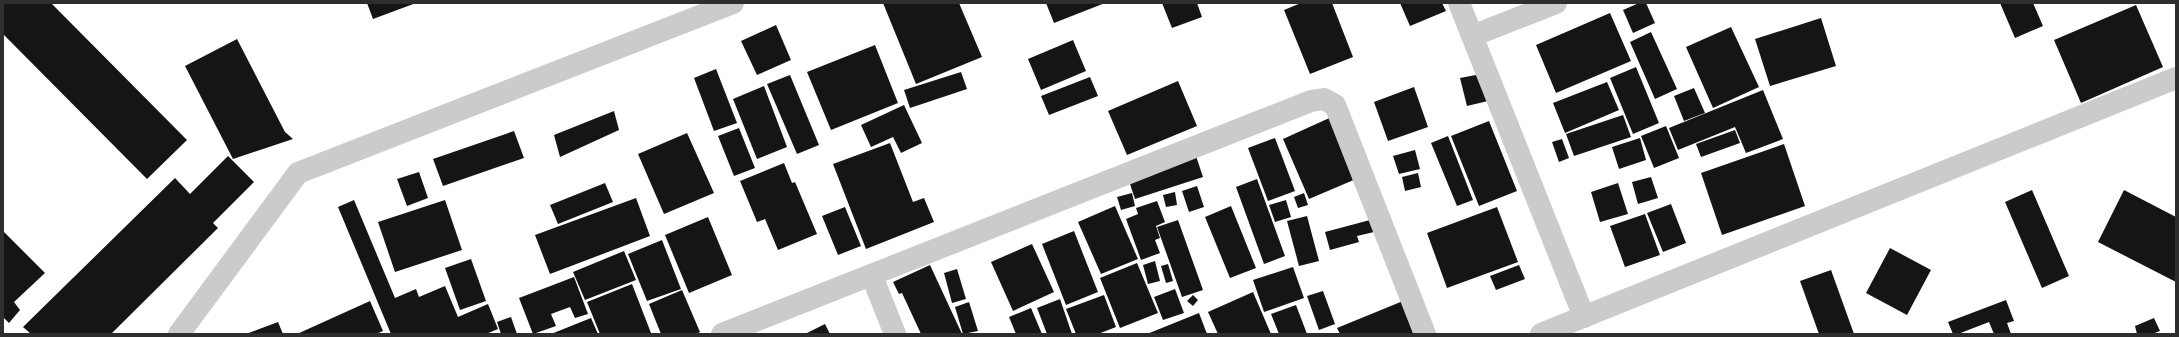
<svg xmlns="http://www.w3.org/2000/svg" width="2179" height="337" viewBox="0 0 2179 337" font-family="'Titillium Web',sans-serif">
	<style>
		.building { fill: #151515 }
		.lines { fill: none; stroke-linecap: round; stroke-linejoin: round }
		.minor { stroke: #cbcbcb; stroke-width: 22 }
		.tertiary { stroke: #cbcbcb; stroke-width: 22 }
	</style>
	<rect width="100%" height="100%" fill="#fff"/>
	<g class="building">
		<path d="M3,3H51L187,140L147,179L3,34Z"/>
		<path d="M367,3H416L373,19Z"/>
		<path d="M883,3H959L982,57L916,84Z"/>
		<path d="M1046,3H1105L1054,23Z"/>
		<path d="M1162,3H1197L1202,17L1172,28Z"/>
		<path d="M1301,3H1332L1353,57L1310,74L1284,10Z"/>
		<path d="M1400,3H1442L1446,11L1410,26Z"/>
		<path d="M1639,3H1646L1655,23L1633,33L1623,10Z"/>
		<path d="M2000,3H2033L2043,26L2015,38Z"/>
		<path d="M2136,5L2163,67L2081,103L2054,40Z"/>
		<path d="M1610,13L1631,61L1556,93L1536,45Z"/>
		<path d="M1821,18L1836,66L1770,86L1755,39Z"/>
		<path d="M776,25L791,60L757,75L741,41Z"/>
		<path d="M1731,27L1759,87L1713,108L1686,47Z"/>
		<path d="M1651,32L1677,89L1655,99L1630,42Z"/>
		<path d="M237,39L285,132L293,139L233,159L185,66Z"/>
		<path d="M1073,40L1086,71L1041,90L1028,59Z"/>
		<path d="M875,45L898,103L831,130L807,72Z"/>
		<path d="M1636,67L1659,123L1633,134L1610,78Z"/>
		<path d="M716,69L737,123L714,131L694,78Z"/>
		<path d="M961,72L967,89L910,108L904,90Z"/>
		<path d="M1481,74L1488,101L1467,106L1460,78Z"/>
		<path d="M790,75L819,145L797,154L767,84Z"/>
		<path d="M1090,77L1098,96L1049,115L1041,96Z"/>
		<path d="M1178,81L1197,126L1127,155L1108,111Z"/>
		<path d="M1607,82L1619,110L1565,133L1553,103Z"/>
		<path d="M764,86L787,147L757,159L733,99Z"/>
		<path d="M1414,87L1428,127L1388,141L1374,102Z"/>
		<path d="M1694,88L1705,113L1684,121L1674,96Z"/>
		<path d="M1763,90L1783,139L1746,153L1735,127L1678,150L1669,128Z"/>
		<path d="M904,105L922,143L901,153L893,137L871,147L861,125Z"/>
		<path d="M614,111L619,130L560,157L554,135Z"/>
		<path d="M1336,115L1363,176L1309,199L1283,139Z"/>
		<path d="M1623,115L1631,137L1574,156L1566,134Z"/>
		<path d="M1489,121L1517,191L1479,206L1451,136Z"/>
		<path d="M1666,126L1679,158L1654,168L1641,136Z"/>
		<path d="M739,128L755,168L734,176L718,136Z"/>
		<path d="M1735,130L1740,143L1701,157L1696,144Z"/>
		<path d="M514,131L524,158L443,186L433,159Z"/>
		<path d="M687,133L714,193L664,214L638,154Z"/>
		<path d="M1448,136L1473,200L1457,206L1431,143Z"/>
		<path d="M1275,138L1295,191L1268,201L1248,148Z"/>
		<path d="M1640,138L1646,160L1619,169L1612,147Z"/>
		<path d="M1562,139L1569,158L1559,162L1552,142Z"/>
		<path d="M890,143L913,202L924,198L934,222L866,249L833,164Z"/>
		<path d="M1784,144L1805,206L1722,235L1701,173Z"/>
		<path d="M1415,150L1420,169L1399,174L1393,156Z"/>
		<path d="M1195,153L1203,177L1135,199L1127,175Z"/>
		<path d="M228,156L254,182L213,223L218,228L111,334H31L23,327L175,178L190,194Z"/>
		<path d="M784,163L792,183L795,182L817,234L778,250L765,219L757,222L740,181Z"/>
		<path d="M419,172L428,198L407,206L397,179Z"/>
		<path d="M1418,173L1421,187L1405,191L1402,177Z"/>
		<path d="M1651,177L1658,198L1638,204L1632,182Z"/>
		<path d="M1257,179L1285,256L1264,264L1236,187Z"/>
		<path d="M605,183L613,202L558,224L550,205Z"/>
		<path d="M1618,183L1628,214L1600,222L1591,192Z"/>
		<path d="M1197,186L1204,207L1189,212L1182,191Z"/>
		<path d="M2032,190L2069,276L2042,288L2005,202Z"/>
		<path d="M2124,190L2176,217V282L2098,242Z"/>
		<path d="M1175,192L1177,205L1166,207L1163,195Z"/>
		<path d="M1132,193L1135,206L1121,210L1117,197Z"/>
		<path d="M1304,193L1308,205L1298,208L1294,197Z"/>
		<path d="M636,198L650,236L550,274L535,235Z"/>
		<path d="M354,200L395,298L416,289L419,297L445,286L458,317L488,304L498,329L486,334H391L338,207Z"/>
		<path d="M445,200L462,250L395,272L378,222Z"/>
		<path d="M1286,200L1291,217L1275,222L1269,205Z"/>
		<path d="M1157,201L1165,222L1156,226L1160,238L1155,240L1160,253L1141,260L1126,219L1138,214L1136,208Z"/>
		<path d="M1671,204L1686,243L1663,252L1647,213Z"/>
		<path d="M1115,206L1138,259L1101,274L1078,222Z"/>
		<path d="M1231,206L1256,268L1230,278L1205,217Z"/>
		<path d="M845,207L861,246L838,255L822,216Z"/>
		<path d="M1497,207L1518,262L1447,288L1427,233Z"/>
		<path d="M1645,214L1660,255L1625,267L1610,226Z"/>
		<path d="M1307,216L1319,261L1299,266L1287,221Z"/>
		<path d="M708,217L732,275L689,293L665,235Z"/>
		<path d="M1178,220L1203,290L1182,297L1157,227Z"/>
		<path d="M1370,220L1374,232L1357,236L1359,242L1330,250L1325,232Z"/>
		<path d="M3,231L45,273L14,302L20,310L9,323L3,317Z"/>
		<path d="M1074,231L1098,292L1066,305L1042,244Z"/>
		<path d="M662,240L681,289L647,301L628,254Z"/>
		<path d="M1032,244L1054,292L1013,311L991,262Z"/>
		<path d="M1890,248L1931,270L1907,315L1866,293Z"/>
		<path d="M624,251L636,280L585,300L573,272Z"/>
		<path d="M471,259L486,301L460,310L445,268Z"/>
		<path d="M1155,261L1160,281L1148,284L1143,265Z"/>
		<path d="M1137,263L1158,313L1120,328L1100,278Z"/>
		<path d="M1168,264L1173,281L1166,283L1161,266Z"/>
		<path d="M930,265L962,334H921L902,293L899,294L893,282Z"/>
		<path d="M1519,265L1525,279L1496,290L1490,276Z"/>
		<path d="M1293,267L1304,298L1264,312L1253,280Z"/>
		<path d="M957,269L966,299L952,303L944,273Z"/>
		<path d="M1831,270L1854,334H1819L1800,281Z"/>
		<path d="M574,277L588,314L575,318L570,307L551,314L556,326L533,334L519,298Z"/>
		<path d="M632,284L651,333L600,334L587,302Z"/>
		<path d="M1175,289L1184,313L1163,320L1154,297Z"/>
		<path d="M682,290L700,332L696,334H661L649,304Z"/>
		<path d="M1323,291L1335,324L1319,330L1307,296Z"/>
		<path d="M1253,292L1271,334H1218L1208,312Z"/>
		<path d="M1104,295L1116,327L1098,334H1076L1066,309Z"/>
		<path d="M1193,295L1198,300L1193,306L1187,301Z"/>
		<path d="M1060,299L1072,334H1047L1037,308Z"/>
		<path d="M2006,300L2014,321L2007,323L2011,334H1994L1989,322L1958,334H1953L1948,322Z"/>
		<path d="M370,301L383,331L376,334H297Z"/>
		<path d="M1403,301L1417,334H1340L1337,328Z"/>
		<path d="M969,302L978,331L963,334L955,307Z"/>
		<path d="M1296,305L1307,334H1279L1271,314Z"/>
		<path d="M1031,308L1042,334H1016L1009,317Z"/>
		<path d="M1199,313L1207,334H1147Z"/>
		<path d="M511,317L517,334H501L497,322Z"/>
		<path d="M591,318L598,334H551Z"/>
		<path d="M2154,318L2160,331L2152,334H2137L2135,326Z"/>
		<path d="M278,322L283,334H246Z"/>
		<path d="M825,324L830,334H805Z"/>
	</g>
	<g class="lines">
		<g class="minor">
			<path d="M1459,3L1584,317"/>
			<path d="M1472,36L1556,3"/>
			<path d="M872,276L895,334"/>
			<path d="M722,334L1311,101L1324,99L1335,105L1425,334"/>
			<path d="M1541,334L2176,78"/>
		</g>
		<path class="tertiary" d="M179,334L298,173L733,3"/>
	</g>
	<rect width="2179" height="337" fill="none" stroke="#2e2e2e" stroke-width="8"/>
</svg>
